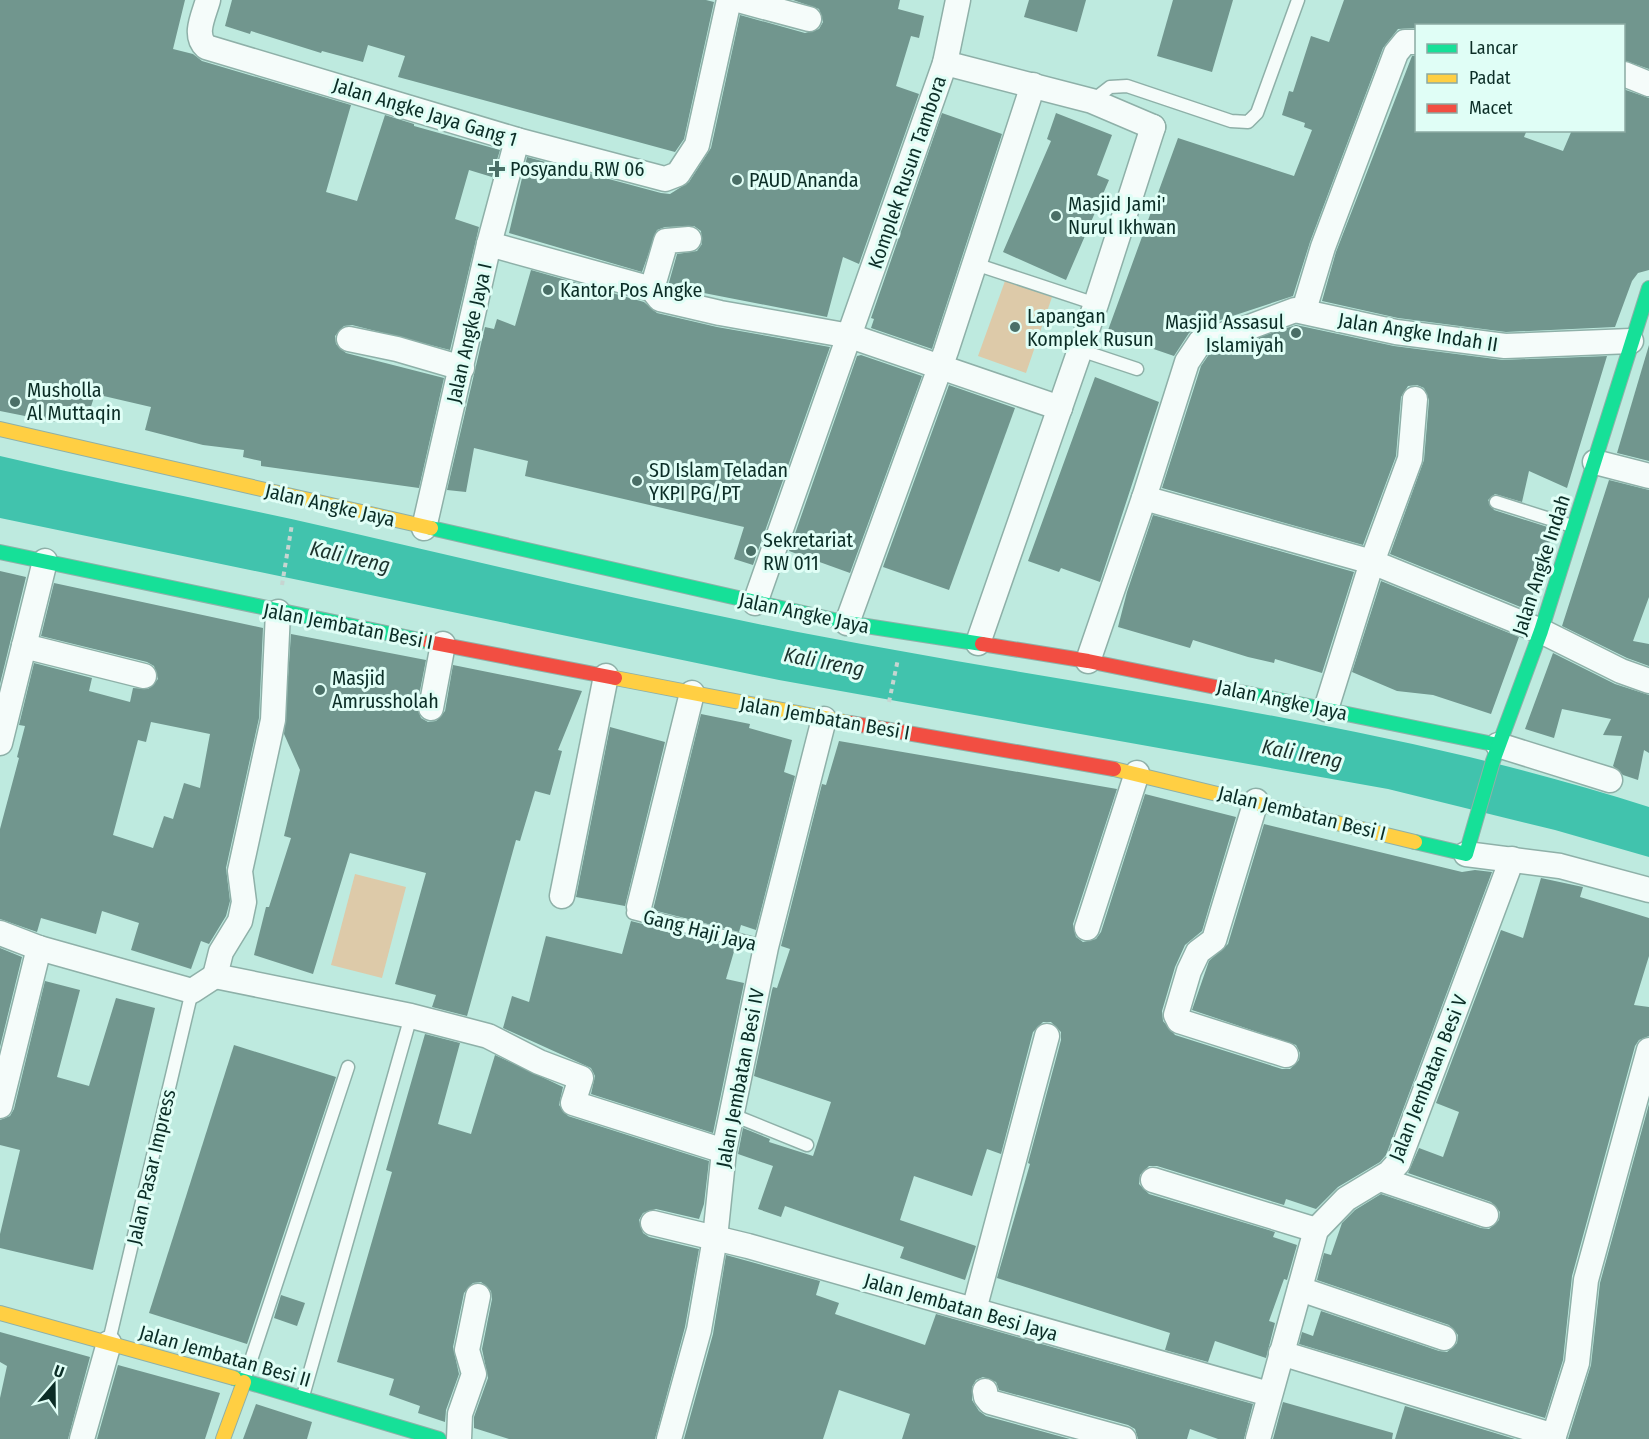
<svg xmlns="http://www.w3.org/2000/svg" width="1649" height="1439" viewBox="0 0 1649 1439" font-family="'Fira Sans Condensed',sans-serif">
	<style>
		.green { fill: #ddcaa9 }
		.water { fill: #41c3ad }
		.building { fill: #71968e; fill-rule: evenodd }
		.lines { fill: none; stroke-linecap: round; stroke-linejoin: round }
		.lane-casing { stroke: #8eb0a8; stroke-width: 15 }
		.street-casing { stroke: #8eb0a8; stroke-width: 27 }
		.fast-casing { stroke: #8eb0a8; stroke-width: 16 }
		.slow-casing { stroke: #8eb0a8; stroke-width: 16 }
		.jam-casing { stroke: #8eb0a8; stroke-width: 16 }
		.path { stroke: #c7d5d1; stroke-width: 4; stroke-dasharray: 4.5 4.5; stroke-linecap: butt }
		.lane { stroke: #f5fcfa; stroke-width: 12 }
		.street { stroke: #f5fcfa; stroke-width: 24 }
		.fast { stroke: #16e098; stroke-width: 14 }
		.slow { stroke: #ffcf43; stroke-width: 14 }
		.jam { stroke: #f24e42; stroke-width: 14 }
		.poi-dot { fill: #4a6f67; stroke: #e0fef6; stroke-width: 2 }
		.labels { text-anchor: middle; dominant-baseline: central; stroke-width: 6; stroke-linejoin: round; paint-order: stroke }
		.street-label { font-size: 20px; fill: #0b2d26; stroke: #e0fef6 }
		.poi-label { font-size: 20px; fill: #0b2d26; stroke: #e0fef6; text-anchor: start }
		.water-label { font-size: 21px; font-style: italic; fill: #1c332d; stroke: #e0fef6 }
	</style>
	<rect width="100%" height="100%" fill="#beeadf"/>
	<g class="green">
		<path d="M1005,281L1052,297L1026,373L978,356Z"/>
		<path d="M355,874L406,887L382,978L331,965Z"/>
	</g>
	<path class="water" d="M0,456C110,482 221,503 331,528C518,571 706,617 895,650C1147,696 1404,728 1649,807V857L1555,830L1388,789L779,680L0,518Z"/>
	<g class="building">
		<path d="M0,0H185L173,49L193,54L202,61L351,105L326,192L357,201L385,115L414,124V126L500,150L492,177L469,170L455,219L479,227L450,350L352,325L344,326L335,336L336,344L346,353L444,378L419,488L261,466V461L243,457L244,450L203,445L145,430L151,407L95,394L87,419L59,410L55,422L0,411Z"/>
		<path d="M232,0H706L714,2L684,139L675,152L398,77L405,56L368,45L363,62L322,51L321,53L251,31L250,34L225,26Z"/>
		<path d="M793,0H900L898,9L924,16L919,38L911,36L896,86L919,94L859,264L843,257L827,317L668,286L677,254L697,251L702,244L701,231L694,226L665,227L657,230L642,272L509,233L527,157L661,193L670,194L689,182L711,148L740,15L805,33L819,29L823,22L819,9Z"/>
		<path d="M1029,0H1086L1077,32L1024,17Z"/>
		<path d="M1173,0H1233L1212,72L1157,56Z"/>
		<path d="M1344,0H1649V69L1623,60V26H1416V28L1398,29L1383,48L1310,242L1293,296L1196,328L1189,333L1174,356L1107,333L1178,138L1294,176L1312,130L1304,127L1305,123L1282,115L1289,91L1293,92L1311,36L1329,42Z"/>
		<path d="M1412,56H1416V130H1527L1524,137L1563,151L1572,130H1623V89L1649,98V270L1638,273L1632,281L1615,327L1506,332L1398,318L1322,301L1336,252Z"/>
		<path d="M942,113L1002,134L932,349L871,328L874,319L871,318Z"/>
		<path d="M1056,113L1112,135L1097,175L1109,180L1066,280L1003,252L1051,141L1047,139Z"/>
		<path d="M531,270L644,302L657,313L717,327L830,347L753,565L734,559L744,527L525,476L528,461L474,448L466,492L447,490L485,327L494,329L497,319L515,326Z"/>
		<path d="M1296,325L1394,346L1503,360L1607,356L1567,488L1529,471L1522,502L1495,494L1488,500L1494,510L1554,529L1528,610L1390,554L1424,460L1429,400L1424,388L1417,385L1408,386L1401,397L1396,456L1363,545L1162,488L1201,366L1210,353Z"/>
		<path d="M1649,345V461L1617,453Z"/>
		<path d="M861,355L922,376L850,573L789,551L857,356Z"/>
		<path d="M1095,377L1159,402L1100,582L1061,568L1059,572L1028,561Z"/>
		<path d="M949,385L1015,408L949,590L883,567Z"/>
		<path d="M1609,480L1649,490V597L1633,641L1649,644V666L1627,658L1562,626Z"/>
		<path d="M1153,515L1354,572L1322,673L1275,659L1274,663L1248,657L1193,640L1190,648L1118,627L1127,592Z"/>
		<path d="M0,571L26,577L0,684Z"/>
		<path d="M1381,581L1519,637L1491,714L1433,695L1397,691L1352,672Z"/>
		<path d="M54,583L263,628L259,718L226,868L230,901L226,916L209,944L201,941L191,969L131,950L139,923L102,911L96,934L41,918L37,932L0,919V829L19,758L17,757L25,726L19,725L34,663L92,678L89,691L130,702L133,688L148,689L158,679L154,666L147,662L41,636ZM151,722L210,734L200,788L184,783L173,819L164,816L153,848L113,835L138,740L146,742Z"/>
		<path d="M291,634L426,660L417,706L421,718L428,722L436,721L445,711L453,665L582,691L558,750L562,751L550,795L535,791L520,841L516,840L467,1016L432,1007L436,995L395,984L426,873L350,853L313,974L254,955L266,907H269L291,838L284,836L300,770L284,734Z"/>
		<path d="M1553,653L1615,684L1649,695V753L1644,750L1638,780L1623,775L1613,766L1622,736L1603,735L1611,719L1562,709L1554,738L1525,729Z"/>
		<path d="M701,714L750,724L749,728L792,740L784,772L795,776L756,930L741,925L739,932L653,910Z"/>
		<path d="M610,727L665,742L625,906L576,897Z"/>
		<path d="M839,741L1117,789L1073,924L1076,937L1083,942L1096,939L1101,932L1145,794L1236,817L1202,931L1185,945L1175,967L1162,1011L1163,1021L1175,1035L1282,1069H1290L1299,1060L1300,1053L1296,1045L1192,1010L1209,961L1228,944L1264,824L1462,872L1475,870L1492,872L1386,1155L1380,1162L1338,1187L1316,1209L1286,1199L1284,1205L1157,1166H1149L1140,1175L1139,1184L1149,1194L1275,1232L1273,1237L1297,1245L1287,1280L1284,1279L1269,1321L1275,1323L1266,1358L1215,1341L1208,1362L1165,1350L1170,1333L997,1278L1030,1164L1028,1163L1061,1040V1032L1051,1022H1043L1033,1032L1001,1154L987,1149L972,1196L914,1176L900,1220L976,1246L965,1280L900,1258L904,1247L828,1221L785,1206L781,1217L758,1209L773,1166L738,1154L743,1128L770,1139L769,1142L813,1156L831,1102L754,1076L772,990L773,987L777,988L790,949L781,946L822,784L826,785Z"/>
		<path d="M1541,878L1583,887L1580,897L1649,918V956L1634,1005L1649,1007V1036L1639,1040L1635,1046L1572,1276L1563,1360L1545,1418L1299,1344L1302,1332L1313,1336L1321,1311L1439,1351L1447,1352L1457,1343L1458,1335L1449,1325L1317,1280L1324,1253L1331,1255L1342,1223L1355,1210L1381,1194L1481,1228L1489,1229L1499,1220L1500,1212L1491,1202L1408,1173L1419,1148L1443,1157L1459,1112L1436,1103L1501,930L1523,938Z"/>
		<path d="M631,921L735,948L726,979L744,983L713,1133L591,1094L595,1076L591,1068L503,1028L512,996L529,1002L546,936L622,954Z"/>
		<path d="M0,948L22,957L0,1047Z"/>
		<path d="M45,981L80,990L57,1077L89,1086L116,998L155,1008L93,1270L0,1248V1234L20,1150L0,1145V1120L10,1116L14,1109Z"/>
		<path d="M425,1034L460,1043L438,1124L471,1134L495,1055L563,1087L559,1105L568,1116L709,1161L704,1204L699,1219L656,1209L643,1213L639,1220L643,1233L649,1237L699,1249L685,1327L655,1439H509L474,1428V1417L488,1378L482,1349L492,1299L491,1291L481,1282L473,1283L464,1293L453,1347L459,1374L446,1410L445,1422L418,1413L420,1406L389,1395L394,1379L337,1362L392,1172L386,1170Z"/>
		<path d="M234,1045L336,1077L247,1344L149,1313Z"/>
		<path d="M1649,1104V1439H1568L1591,1365L1600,1283Z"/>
		<path d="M726,1255L820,1281L816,1295L839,1303L835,1314L925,1345L936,1314L1253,1404L1244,1439H1218L1190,1429L1187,1439H1138L1135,1429L1128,1425L999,1390L996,1382L983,1377L976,1380L972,1387V1400L979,1411L986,1416L1070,1439H902L910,1414L839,1390L823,1439H684L713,1334Z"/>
		<path d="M281,1295L305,1303L297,1326L274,1318Z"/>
		<path d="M0,1332L90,1357L68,1439H0V1398L7,1366L0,1362Z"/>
		<path d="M118,1365L220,1393L205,1439H97Z"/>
		<path d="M1283,1402L1393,1433L1392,1439H1273Z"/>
		<path d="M256,1404L312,1422L307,1439H243Z"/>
		<path d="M1405,1406L1515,1439H1395Z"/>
	</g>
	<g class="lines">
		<defs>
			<g id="lane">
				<path d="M1092,101L1110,87L1127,86L1231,121L1248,122L1257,113L1298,0"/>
				<path d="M975,264L1096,304"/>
				<path d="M1080,350L1137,369"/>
				<path d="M1496,502L1572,526"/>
				<path d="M633,913L766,947"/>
				<path d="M733,1115L807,1145"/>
				<path d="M109,1341L192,991"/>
				<path d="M245,1378L348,1067"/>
				<path d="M303,1396L411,1016"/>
			</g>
			<g id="street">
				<path d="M208,0C204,15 193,35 206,47L517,140L665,179L678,174L697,145L729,0"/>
				<path d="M738,0L809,19"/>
				<path d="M945,63L1092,101L1153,127"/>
				<path d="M1624,74L1649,84"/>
				<path d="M489,244L652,289L660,299L720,313L850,336L1060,408"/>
				<path d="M652,289L666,241L689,239"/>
				<path d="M1304,310L1323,247L1396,53L1405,42H1416"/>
				<path d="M349,339L397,349L462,368"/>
				<path d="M1631,341L1505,346L1396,332L1295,310L1247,328L1201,341L1187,362L1144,498L1372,562L1541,631L1621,671L1649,681"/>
				<path d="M1595,462L1649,476"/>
				<path d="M424,528L489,244L517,140"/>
				<path d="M755,603L945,63L958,0"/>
				<path d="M278,612L273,720L240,871L244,902L240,921L221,952L215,976L411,1016L488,1036L539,1062L581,1078L573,1103L724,1151"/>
				<path d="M847,623L946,351L1033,85"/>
				<path d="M978,643L1096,304L1153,127"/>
				<path d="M24,646L144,676"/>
				<path d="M1088,661L1144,498"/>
				<path d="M431,708L443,644"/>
				<path d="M1326,709L1372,562L1410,459L1415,399"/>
				<path d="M0,743L45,561"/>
				<path d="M1498,745L1610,780"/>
				<path d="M1256,801L1214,940L1198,952L1189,971L1176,1015L1179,1021L1286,1055"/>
				<path d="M1466,854L1560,866L1649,890"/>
				<path d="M562,896L606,676"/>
				<path d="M639,907L692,693"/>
				<path d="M1087,928L1137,773"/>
				<path d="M0,933L39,948L192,991L215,976"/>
				<path d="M0,1106L39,948"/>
				<path d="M1380,1179L1486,1215"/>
				<path d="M1153,1180L1316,1230"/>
				<path d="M653,1223L748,1246L1269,1394"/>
				<path d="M1300,1289L1444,1338"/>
				<path d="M974,1310L1047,1036"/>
				<path d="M1281,1353L1554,1436"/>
				<path d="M985,1391L986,1397L990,1402L1124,1439"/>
				<path d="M82,1439L109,1343"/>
				<path d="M459,1439L460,1414L474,1374L467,1350L478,1296"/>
				<path d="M669,1439L699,1330L715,1238L724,1151L766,947L824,719"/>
				<path d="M1258,1439L1316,1230L1346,1199L1389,1173L1398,1163L1512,859"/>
				<path d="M1553,1439L1577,1363L1586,1280L1649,1050"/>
			</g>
			<g id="fast">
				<path d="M431,528L847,623L982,644"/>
				<path d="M0,552L429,642"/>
				<path d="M1230,690L1498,745"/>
				<path d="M1415,842L1466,854L1493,761L1541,631L1649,288"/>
				<path d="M234,1378L439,1439"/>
			</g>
			<g id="slow">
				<path d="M0,429L431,528"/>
				<path d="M615,678L850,723"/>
				<path d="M1114,769L1415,842"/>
				<path d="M0,1313L234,1378"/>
				<path d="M223,1439L244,1382"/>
			</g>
			<g id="jam">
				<path d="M429,642L615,678"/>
				<path d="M982,644L1088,661L1230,690"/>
				<path d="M850,723L1114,769"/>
			</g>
		</defs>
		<use href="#lane" class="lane-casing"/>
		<use href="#street" class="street-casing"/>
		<use href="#fast" class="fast-casing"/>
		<use href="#slow" class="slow-casing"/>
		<use href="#jam" class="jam-casing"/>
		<g class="path">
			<path d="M282,585L292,524"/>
			<path d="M889,702L898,659"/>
		</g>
		<use href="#lane" class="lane"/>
		<use href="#street" class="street"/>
		<use href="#fast" class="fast"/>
		<use href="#slow" class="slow"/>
		<use href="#jam" class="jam"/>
	</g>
	<g class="poi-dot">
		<path d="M494 160h6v6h6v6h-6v6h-6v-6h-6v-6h6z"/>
		<circle cx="737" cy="180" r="6"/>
		<circle cx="1056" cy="216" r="6"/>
		<circle cx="548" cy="290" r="6"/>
		<circle cx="1015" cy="327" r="6"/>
		<circle cx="1296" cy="333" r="6"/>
		<circle cx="15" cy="402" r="6"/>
		<circle cx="637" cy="481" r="6"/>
		<circle cx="751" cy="551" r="6"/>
		<circle cx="320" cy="690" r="6"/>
	</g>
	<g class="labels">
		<g class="street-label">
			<text transform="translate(425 112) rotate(17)">Jalan Angke Jaya Gang 1</text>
			<text transform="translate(907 172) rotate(-71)">Komplek Rusun Tambora</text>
			<text transform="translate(1418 332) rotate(9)">Jalan Angke Indah II</text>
			<text transform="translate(469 333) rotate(-77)">Jalan Angke Jaya I</text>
			<text transform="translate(330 505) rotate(13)">Jalan Angke Jaya</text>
			<text transform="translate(1541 565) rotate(-72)">Jalan Angke Indah</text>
			<text transform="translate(804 613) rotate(12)">Jalan Angke Jaya</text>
			<text transform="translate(348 626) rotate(11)">Jalan Jembatan Besi I</text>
			<text transform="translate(1282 700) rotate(12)">Jalan Angke Jaya</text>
			<text transform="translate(825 718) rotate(10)">Jalan Jembatan Besi I</text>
			<text transform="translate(1302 813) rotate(14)">Jalan Jembatan Besi I</text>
			<text transform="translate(700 930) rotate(14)">Gang Haji Jaya</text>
			<text transform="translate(740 1078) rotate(-79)">Jalan Jembatan Besi IV</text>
			<text transform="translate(1428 1078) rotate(-68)">Jalan Jembatan Besi V</text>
			<text transform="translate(151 1167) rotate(-77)">Jalan Pasar Impress</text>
			<text transform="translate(961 1307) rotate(16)">Jalan Jembatan Besi Jaya</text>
			<text transform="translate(225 1356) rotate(16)">Jalan Jembatan Besi II</text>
		</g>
		<g class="poi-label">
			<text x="510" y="169">Posyandu RW 06</text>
			<text x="749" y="180">PAUD Ananda</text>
			<text x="1068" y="204">Masjid Jami'<tspan x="1068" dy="23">Nurul Ikhwan</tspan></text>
			<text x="560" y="290">Kantor Pos Angke</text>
			<text x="1027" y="316">Lapangan<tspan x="1027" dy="23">Komplek Rusun</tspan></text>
			<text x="1284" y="322" text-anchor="end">Masjid Assasul<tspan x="1284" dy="23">Islamiyah</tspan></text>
			<text x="27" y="390">Musholla<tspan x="27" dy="23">Al Muttaqin</tspan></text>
			<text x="649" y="470">SD Islam Teladan<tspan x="649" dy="23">YKPI PG/PT</tspan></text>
			<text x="763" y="540">Sekretariat<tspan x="763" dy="23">RW 011</tspan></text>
			<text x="332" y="678">Masjid<tspan x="332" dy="23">Amrussholah</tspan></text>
		</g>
		<g class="water-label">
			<text transform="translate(350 557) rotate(13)">Kali Ireng</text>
			<text transform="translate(824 662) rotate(11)">Kali Ireng</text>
			<text transform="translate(1302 754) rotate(11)">Kali Ireng</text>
		</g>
	</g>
	<rect x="1415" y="24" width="210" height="108" fill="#e0fef6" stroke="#8baaa3" stroke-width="1.5"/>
	<rect x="1427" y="44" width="30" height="9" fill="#16e098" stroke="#8baaa3" stroke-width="1.5"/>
	<text x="1469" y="54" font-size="18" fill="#0b2d26">Lancar</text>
	<rect x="1427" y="74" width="30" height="9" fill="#ffcf43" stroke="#8baaa3" stroke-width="1.5"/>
	<text x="1469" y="84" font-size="18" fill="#0b2d26">Padat</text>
	<rect x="1427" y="104" width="30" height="9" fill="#f24e42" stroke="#8baaa3" stroke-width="1.5"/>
	<text x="1469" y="114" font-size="18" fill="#0b2d26">Macet</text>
	<g transform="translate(54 1385) rotate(20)" stroke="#e0fef6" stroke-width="4.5" paint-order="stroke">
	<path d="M0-4.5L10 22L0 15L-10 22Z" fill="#0b2d26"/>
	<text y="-9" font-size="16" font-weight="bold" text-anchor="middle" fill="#0b2d26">U</text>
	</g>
</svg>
